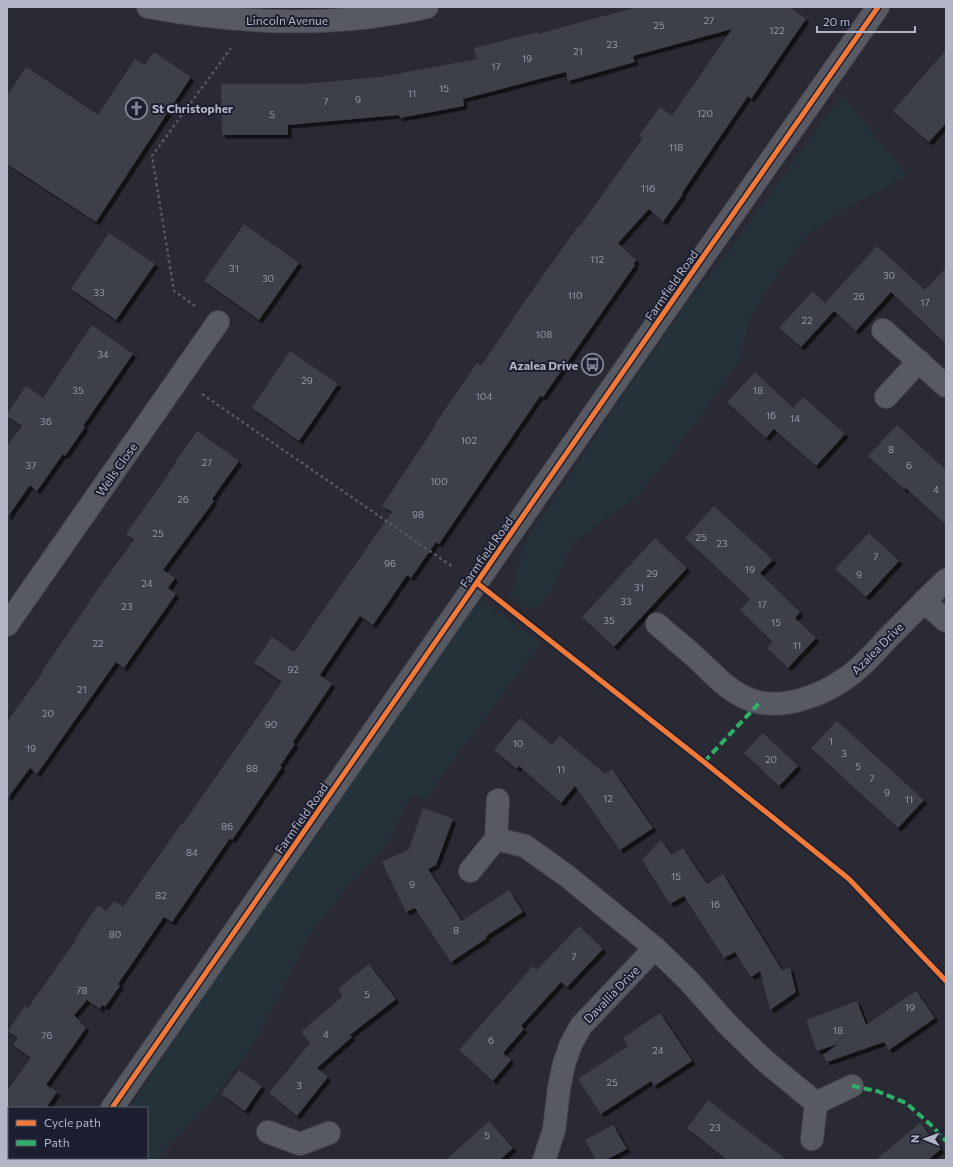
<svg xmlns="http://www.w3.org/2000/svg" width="953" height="1167" viewBox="0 0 953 1167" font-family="Commissioner,sans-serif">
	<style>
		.green { fill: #263239 }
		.building { fill: #3e404a; filter: url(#shadow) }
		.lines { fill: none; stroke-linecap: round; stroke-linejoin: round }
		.minor-casing { stroke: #46474f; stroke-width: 24 }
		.path { stroke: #555860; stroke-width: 2.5; stroke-dasharray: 3 3; stroke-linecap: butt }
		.minor { stroke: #585a63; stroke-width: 22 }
		.quiet { stroke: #2db169; stroke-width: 4; stroke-dasharray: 8 4; stroke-linecap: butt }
		.cycleway-casing { stroke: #1c1f2f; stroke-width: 8 }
		.cycleway { stroke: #f17a3a; stroke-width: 5 }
		.labels { text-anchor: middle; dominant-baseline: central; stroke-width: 4; stroke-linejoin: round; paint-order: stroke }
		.number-label { font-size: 10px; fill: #9598a7 }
		.street-label { font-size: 12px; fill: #b2b5c6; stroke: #1c1f2f }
		.poi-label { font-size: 12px; font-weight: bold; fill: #b2b5c6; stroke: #1c1f2f; text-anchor: start }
	</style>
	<defs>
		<filter id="shadow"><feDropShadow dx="3.5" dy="3.5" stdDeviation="0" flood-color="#0009"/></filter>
	</defs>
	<rect width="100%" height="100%" fill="#292a34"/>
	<g class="green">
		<path d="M842,95L907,175L828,219L803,240L767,290L747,324L741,358L705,410L666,462L636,498L575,540L550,593L537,607L527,608L511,596L523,546L605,422L690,299L731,248Z"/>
		<path d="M480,599L541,643L452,762L427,799L412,795L383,850L343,892L309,936L254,1044L209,1104L156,1160H90L92,1158H147V1108H129L280,882L307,851L390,725Z"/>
	</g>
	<g class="building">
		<path d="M637,7H790L806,19L751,99L748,96L682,193L683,194L663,222L649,209L618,243L636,260L634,264L635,265L543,397L540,396L439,544L436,542L411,578L407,575L373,625L360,616L320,675L332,684L293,742L295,744L280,766L282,767L232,840L230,838L172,922L164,917L118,984L120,986L105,1007L102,1005L100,1009L87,1000L74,1015L86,1028L46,1085L57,1092L46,1108H7V1091L31,1058L13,1045L18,1038L8,1031L25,1006L28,1008L76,940L75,939L98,905L106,911L114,901L123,907L182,823L183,824L282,682L254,663L272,637L294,652L392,512L382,506L436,425L435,424L477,363L481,366L525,301L579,225L580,226L643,138L639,136L660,107L672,116L732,29L633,56L635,62L568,81L566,72L463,99L464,106L400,118L399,115L288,125V135H222L221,84H302L380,77L477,59L474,48L537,32L538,34Z"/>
		<path d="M946,50V123L929,142L893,111Z"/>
		<path d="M154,52L191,77L96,222L7,164V96L26,67L98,115L135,59L145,65Z"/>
		<path d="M244,224L299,263L259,320L204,281Z"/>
		<path d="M109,233L155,264L116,320L71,289Z"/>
		<path d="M877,246L925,290L946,268V344L891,292L856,331L831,308L834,311L801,347L779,328L813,291L825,303Z"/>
		<path d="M92,325L133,354L83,426L85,427L65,456L63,454L37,491L30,485L7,518V446L22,426L7,416V414L26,386L43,398Z"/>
		<path d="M290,351L338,384L299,441L252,408Z"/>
		<path d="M755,372L793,408L803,397L845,434L816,466L774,429L766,438L727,402Z"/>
		<path d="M897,425L946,470V525L906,488L904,489L868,456Z"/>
		<path d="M197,431L239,461L212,499L214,501L163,570L175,578L168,588L176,594L124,668L116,662L37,774L30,768L7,799V722L43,672L42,671L91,600H90L134,540L126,534L176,463L175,462Z"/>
		<path d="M714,506L773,560L760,573L800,612L795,618L816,638L788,668L767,648L773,642L740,610L750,599L685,538Z"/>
		<path d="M869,533L899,561L866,597L835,569Z"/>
		<path d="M655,538L687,568L614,647L582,617Z"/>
		<path d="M520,718L552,745L560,736L605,774L612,769L653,828L620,850L575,786L561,803L519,766L517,769L494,750Z"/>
		<path d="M837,721L924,800L898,828L811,748Z"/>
		<path d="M763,733L798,766L779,786L744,753Z"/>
		<path d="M423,808L453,819L436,865L428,869L462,921L509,890L523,912L486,936L487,938L451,962L415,908L406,912L382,862L409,849Z"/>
		<path d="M661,840L672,855L683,848L707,884L723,874L782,970L790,968L796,992L770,1010L760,971L751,977L735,952L724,958L684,896L670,904L642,860Z"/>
		<path d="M579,926L603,949L567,987L561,982L521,1026L524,1029L503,1053L511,1060L493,1081L459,1050L533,966L537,970Z"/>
		<path d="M369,964L396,999L350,1035L352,1037L317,1068L328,1077L297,1116L269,1093L310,1043L301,1032L343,996L338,989Z"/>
		<path d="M916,991L935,1018L889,1050L884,1042L827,1062L823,1055L838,1044L817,1051L806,1020L857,1001L866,1025Z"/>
		<path d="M660,1013L692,1061L654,1086L651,1081L601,1114L578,1079L628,1046L623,1038Z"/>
		<path d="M239,1070L262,1086L245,1111L221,1094Z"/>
		<path d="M708,1100L736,1122L787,1160H727L687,1128Z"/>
		<path d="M489,1121L513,1148L500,1160H446Z"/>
		<path d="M920,1123L941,1149L928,1160H876Z"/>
		<path d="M613,1125L627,1149L606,1160H596L585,1140Z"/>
	</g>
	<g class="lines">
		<defs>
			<g id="minor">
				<path d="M148,7C223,21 294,26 370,17C389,14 408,12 427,7"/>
				<path d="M883,330L946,386"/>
				<path d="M886,397L919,361"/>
				<path d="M924,601L946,621"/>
				<path d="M657,624C669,635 682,645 694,656C712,672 724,688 746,698C778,713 822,696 849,676C863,666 874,653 886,640C906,620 926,599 946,580"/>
				<path d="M7,625L218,322"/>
				<path d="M496,839L525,846L567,876L655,948L688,980L729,1026L764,1060L816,1103"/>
				<path d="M470,871L496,839L498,800"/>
				<path d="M112,1108L684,284L878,7"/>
				<path d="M268,1132L300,1144L329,1133"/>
				<path d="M812,1139L816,1103L852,1086"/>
				<path d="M76,1160L77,1158"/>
				<path d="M544,1160L554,1130L559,1088L564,1064L571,1044L581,1026L655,948"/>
			</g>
		</defs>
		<use href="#minor" class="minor-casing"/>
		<g class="path">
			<path d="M195,306L174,291L152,156L231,48"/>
			<path d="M202,394L453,567"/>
		</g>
		<use href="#minor" class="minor"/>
		<g class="quiet">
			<path d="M704,762L760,702"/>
			<path d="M852,1086L877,1091L906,1103L931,1125L946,1141"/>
		</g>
		<defs>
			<g id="cycleway">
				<path d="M477,583L704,762L849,879L946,981"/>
				<path d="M112,1108L684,284L878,7"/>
			</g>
		</defs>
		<use href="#cycleway" class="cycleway-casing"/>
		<use href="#cycleway" class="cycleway"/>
	</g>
	<defs>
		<symbol id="church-ring" viewBox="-11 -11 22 22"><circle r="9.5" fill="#1c1f2f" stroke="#828493" stroke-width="1.5"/><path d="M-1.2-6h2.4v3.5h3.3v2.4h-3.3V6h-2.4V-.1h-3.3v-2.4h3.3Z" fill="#828493"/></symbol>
		<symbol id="bus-ring" viewBox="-11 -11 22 22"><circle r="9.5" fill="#1c1f2f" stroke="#828493" stroke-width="1.5"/><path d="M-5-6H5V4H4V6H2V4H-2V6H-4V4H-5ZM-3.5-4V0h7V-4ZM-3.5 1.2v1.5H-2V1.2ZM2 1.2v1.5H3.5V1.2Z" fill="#828493"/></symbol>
	</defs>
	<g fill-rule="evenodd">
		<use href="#church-ring" x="124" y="96" width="25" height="25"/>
		<use href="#bus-ring" x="580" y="352" width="25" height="25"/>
	</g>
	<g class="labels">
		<g class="number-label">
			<text x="709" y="20">27</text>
			<text x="659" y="25">25</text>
			<text x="777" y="30">122</text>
			<text x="612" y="44">23</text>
			<text x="578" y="51">21</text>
			<text x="527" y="58">19</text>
			<text x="496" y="66">17</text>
			<text x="444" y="88">15</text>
			<text x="412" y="93">11</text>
			<text x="358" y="99">9</text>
			<text x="326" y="101">7</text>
			<text x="705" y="113">120</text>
			<text x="272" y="114">5</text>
			<text x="676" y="147">118</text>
			<text x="648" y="188">116</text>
			<text x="597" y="259">112</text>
			<text x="234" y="268">31</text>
			<text x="889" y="275">30</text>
			<text x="268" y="278">30</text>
			<text x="99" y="292">33</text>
			<text x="575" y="295">110</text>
			<text x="859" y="296">26</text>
			<text x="925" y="302">17</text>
			<text x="807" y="320">22</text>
			<text x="544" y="334">108</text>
			<text x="103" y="354">34</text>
			<text x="307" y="380">29</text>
			<text x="78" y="390">35</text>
			<text x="758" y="390">18</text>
			<text x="484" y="396">104</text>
			<text x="771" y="415">16</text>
			<text x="795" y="418">14</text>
			<text x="46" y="421">36</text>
			<text x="469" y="440">102</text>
			<text x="891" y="449">8</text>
			<text x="207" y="462">27</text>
			<text x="31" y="465">37</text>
			<text x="909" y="465">6</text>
			<text x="439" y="481">100</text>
			<text x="936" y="489">4</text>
			<text x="183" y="499">26</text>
			<text x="418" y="514">98</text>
			<text x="158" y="533">25</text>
			<text x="701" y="537">25</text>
			<text x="722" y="543">23</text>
			<text x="876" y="556">7</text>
			<text x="390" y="563">96</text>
			<text x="750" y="569">19</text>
			<text x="652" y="573">29</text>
			<text x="859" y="574">9</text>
			<text x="147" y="583">24</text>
			<text x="639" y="587">31</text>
			<text x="626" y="601">33</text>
			<text x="762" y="604">17</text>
			<text x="127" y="606">23</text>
			<text x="609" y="620">35</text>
			<text x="776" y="622">15</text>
			<text x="98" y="643">22</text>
			<text x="797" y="645">11</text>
			<text x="293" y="669">92</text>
			<text x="82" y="689">21</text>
			<text x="48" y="713">20</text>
			<text x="271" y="724">90</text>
			<text x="831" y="741">1</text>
			<text x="518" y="743">10</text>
			<text x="31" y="748">19</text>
			<text x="844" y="753">3</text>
			<text x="771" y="759">20</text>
			<text x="858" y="766">5</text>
			<text x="252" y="768">88</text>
			<text x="561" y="769">11</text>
			<text x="872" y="778">7</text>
			<text x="887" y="792">9</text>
			<text x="608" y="798">12</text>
			<text x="909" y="799">11</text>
			<text x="227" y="826">86</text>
			<text x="192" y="852">84</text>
			<text x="676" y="876">15</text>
			<text x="412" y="884">9</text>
			<text x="161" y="895">82</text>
			<text x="715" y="904">16</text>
			<text x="456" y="930">8</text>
			<text x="115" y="934">80</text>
			<text x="574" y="956">7</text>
			<text x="82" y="990">78</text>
			<text x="367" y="994">5</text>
			<text x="910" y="1007">19</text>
			<text x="838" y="1030">18</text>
			<text x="326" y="1034">4</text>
			<text x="47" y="1035">76</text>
			<text x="491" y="1040">6</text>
			<text x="658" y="1050">24</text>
			<text x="612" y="1082">25</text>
			<text x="299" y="1085">3</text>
			<text x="715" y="1127">23</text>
			<text x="487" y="1135">5</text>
		</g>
		<g class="street-label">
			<text x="287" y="20">Lincoln Avenue</text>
			<text transform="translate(671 285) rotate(-55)">Farmfield Road</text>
			<text transform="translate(116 469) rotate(-55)">Wells Close</text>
			<text transform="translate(486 552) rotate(-55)">Farmfield Road</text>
			<text transform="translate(877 648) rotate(-45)">Azalea Drive</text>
			<text transform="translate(301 818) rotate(-55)">Farmfield Road</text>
			<text transform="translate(611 994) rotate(-46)">Davallia Drive</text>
		</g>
		<g class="poi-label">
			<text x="152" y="108">St Christopher</text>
			<text x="578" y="365" text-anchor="end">Azalea Drive</text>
		</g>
	</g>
	<rect width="953" height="1167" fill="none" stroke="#b2b5c6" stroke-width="16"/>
	<rect x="8" y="1107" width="140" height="52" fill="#1c1f2f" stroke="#585b6b"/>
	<rect x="16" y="1120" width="20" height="6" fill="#f17a3a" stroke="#585b6b"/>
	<text x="44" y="1127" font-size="12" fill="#b2b5c6">Cycle path</text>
	<rect x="16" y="1140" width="20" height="6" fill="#2db169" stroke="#585b6b"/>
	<text x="44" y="1147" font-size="12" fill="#b2b5c6">Path</text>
	<g transform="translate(925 1139) rotate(271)" stroke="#1c1f2f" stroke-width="3" paint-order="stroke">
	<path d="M0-3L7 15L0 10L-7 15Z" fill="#b2b5c6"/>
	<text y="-6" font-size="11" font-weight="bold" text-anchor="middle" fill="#b2b5c6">N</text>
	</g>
	<path d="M817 26v6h98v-6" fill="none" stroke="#b2b5c6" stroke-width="2"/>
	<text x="823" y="26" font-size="12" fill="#b2b5c6" stroke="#1c1f2f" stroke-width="3" paint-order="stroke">20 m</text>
</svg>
